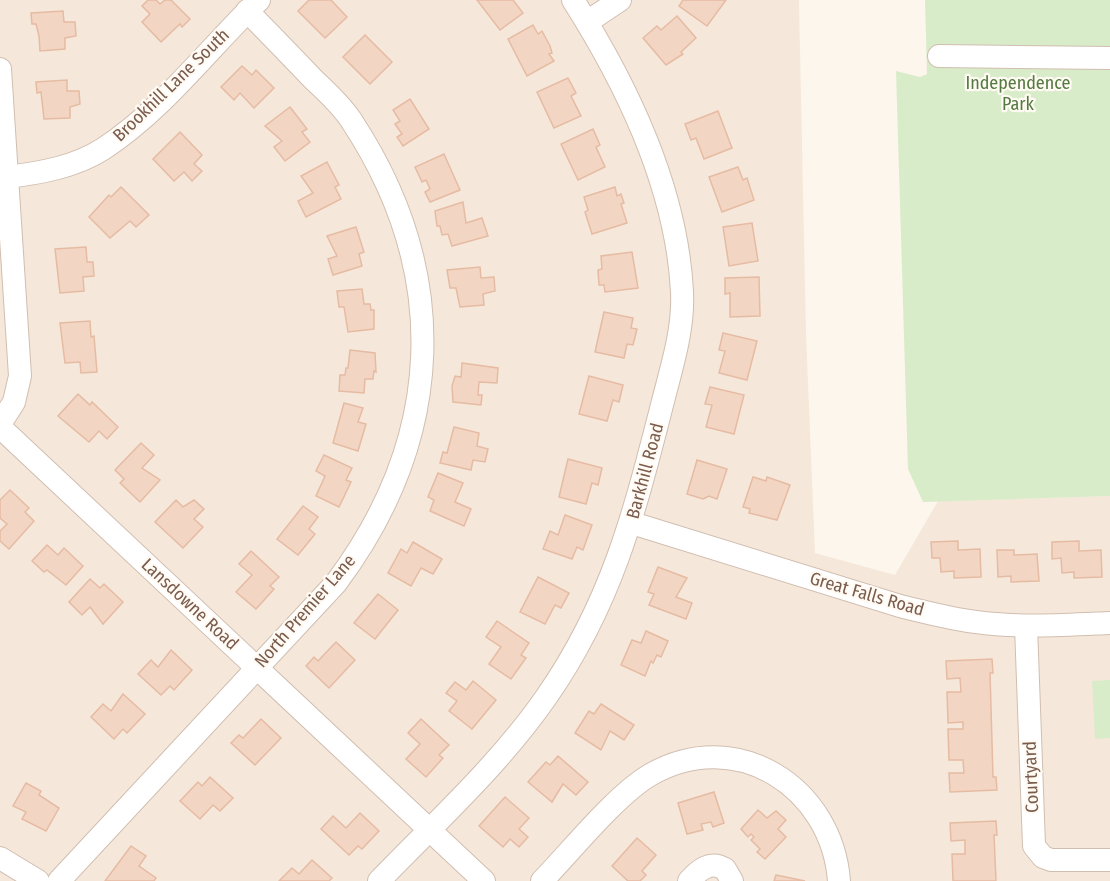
<svg xmlns="http://www.w3.org/2000/svg" width="1110" height="881" viewBox="0 0 1110 881" font-family="'Fira Sans Condensed',sans-serif">
	<style>
		.residential { fill: #f5e8da }
		.green { fill: #d8ecc9 }
		.building { fill: #f3d5c3; stroke: #e6bba3; stroke-width: 1.5 }
		.lines { fill: none; stroke-linecap: round; stroke-linejoin: round }
		.minor-casing { stroke: #d1beb0; stroke-width: 24 }
		.minor { stroke: #fff; stroke-width: 22 }
		.labels { text-anchor: middle; dominant-baseline: central; stroke-width: 4.5; stroke-linejoin: round; paint-order: stroke }
		.park-label { font-size: 18px; fill: #537a41; stroke: #fffaf3 }
		.street-label { font-size: 18px; fill: #7a5c4d; stroke: #fffaf3 }
	</style>
	<rect width="100%" height="100%" fill="#fdf6ec"/>
	<path class="residential" d="M0,0H799L806,334L815,553L895,575L938,501L1110,496V881H0Z"/>
	<g class="green">
		<path d="M925,0H1110V496L923,502L908,469L896,71L920,77L927,74Z"/>
		<path d="M1110,680V738L1095,739L1092,681Z"/>
	</g>
	<g class="building">
		<path d="M148,0H156L160,4L165,0H171L190,19L182,27L180,24L161,42L142,22L150,14L142,6Z"/>
		<path d="M309,0H331L347,17L325,38L298,11Z"/>
		<path d="M477,0H513L523,13L500,30Z"/>
		<path d="M683,0H726L707,26L679,6Z"/>
		<path d="M63,11L64,22H75L76,36L65,38V49L40,51L39,36L36,24H32L31,13Z"/>
		<path d="M677,16L696,38L681,52L683,54L666,65L643,38L657,26L661,30Z"/>
		<path d="M533,25L538,34L542,31L550,46L552,53L549,54L554,61L527,76L508,39Z"/>
		<path d="M365,35L392,62L370,84L343,57Z"/>
		<path d="M242,66L252,75L256,70L274,88L254,108L240,93L234,100L221,87Z"/>
		<path d="M568,78L576,93L571,96L581,116L554,128L537,92Z"/>
		<path d="M67,80V91H79L80,104L70,107V118L44,119L41,92L37,93L36,82Z"/>
		<path d="M410,99L429,129L403,146L397,137L402,134L395,124L400,121L393,110Z"/>
		<path d="M290,107L307,129L302,132L310,142L285,161L274,147L282,141L265,126Z"/>
		<path d="M718,111L732,148L704,159L696,138L691,140L685,124Z"/>
		<path d="M593,129L600,145L596,147L605,167L578,180L561,144Z"/>
		<path d="M180,132L202,155L194,164L202,171L192,181L184,172L174,181L153,159Z"/>
		<path d="M444,154L460,190L430,202L425,192L430,189L426,180L422,182L415,167Z"/>
		<path d="M327,162L339,185L335,187L341,199L306,217L298,201L313,193L301,176Z"/>
		<path d="M738,167L743,180L747,178L754,200L722,212L709,177Z"/>
		<path d="M121,187L149,215L136,227L130,221L110,238L89,217L109,195L111,197Z"/>
		<path d="M615,187L617,196L621,194L624,203L621,204L627,223L592,234L585,212L588,210L584,197Z"/>
		<path d="M463,202L466,223L482,218L488,236L452,246L448,234L442,235L440,226H437L435,211Z"/>
		<path d="M752,223L758,261L729,266L723,227Z"/>
		<path d="M356,227L364,252L359,254L362,266L333,275L328,259L337,256L327,236Z"/>
		<path d="M86,247L87,262H93L94,276L83,277L84,291L60,293L55,249Z"/>
		<path d="M632,252L638,288L605,292L604,285H599L598,270L602,269L601,256Z"/>
		<path d="M480,267L481,278L494,277L495,291L483,294L484,305L460,307L456,288H450L447,270Z"/>
		<path d="M759,277L760,316L730,317V293L725,294V278Z"/>
		<path d="M362,289L364,304H370L371,310H374V329L348,332L344,307H339L337,291Z"/>
		<path d="M604,312L633,318L631,328L637,329L633,345L627,344L624,358L595,352Z"/>
		<path d="M90,321L91,337L94,336L97,372L81,373L80,362L65,363L60,323Z"/>
		<path d="M723,333L757,341L747,380L719,373L725,351L719,350Z"/>
		<path d="M350,350L375,353L376,372L374,371L373,379H365L364,393L339,391L340,375H345L346,368H348Z"/>
		<path d="M462,363L498,368L497,383L479,382L478,395H482L481,405L453,402L452,386L455,376L461,377Z"/>
		<path d="M589,376L623,385L619,402L613,400L607,421L579,414Z"/>
		<path d="M710,387L744,395L734,434L706,427L712,405L705,404Z"/>
		<path d="M78,394L90,405L92,402L118,427L107,439L99,431L89,442L58,416Z"/>
		<path d="M344,403L363,408L358,422L366,424L358,451L333,443Z"/>
		<path d="M454,427L479,433L477,446L488,449L485,462L473,460L471,470L440,463L443,452L447,453Z"/>
		<path d="M141,443L154,455L142,468L160,480L140,502L120,483L124,479L115,470Z"/>
		<path d="M324,455L352,468L346,480L351,482L339,507L316,496L325,476L316,471Z"/>
		<path d="M568,459L602,468L598,485L592,483L586,504L559,497Z"/>
		<path d="M697,460L727,469L717,499L709,496L703,499L687,494Z"/>
		<path d="M438,473L463,483L455,502L471,509L464,526L430,511L434,500L428,497Z"/>
		<path d="M753,477L766,481L767,477L790,485L777,520L749,513L750,509L743,507Z"/>
		<path d="M10,490L29,508L25,512L34,521L9,549L0,541V531L7,524L0,518V500Z"/>
		<path d="M176,500L183,507L194,500L204,509L194,519L203,527L183,548L155,522Z"/>
		<path d="M303,506L318,517L309,529L315,534L298,555L277,539Z"/>
		<path d="M565,515L592,525L583,550L577,547L572,559L543,549L550,531L558,535Z"/>
		<path d="M958,541V550L980,549L981,577L954,578V571L941,572L940,558H932L931,542Z"/>
		<path d="M1079,541V551L1101,550L1102,577L1074,578V572L1062,573L1061,558L1052,559V542Z"/>
		<path d="M413,542L442,559L433,574L421,568L411,586L388,573L401,549L407,553Z"/>
		<path d="M47,545L58,555L64,548L83,566L66,585L47,570L44,572L32,561Z"/>
		<path d="M997,550H1014V555L1037,554L1039,581L1011,582V576L998,577Z"/>
		<path d="M251,551L279,577L270,586L274,589L256,609L236,592L252,575L239,564Z"/>
		<path d="M658,567L687,578L676,597L692,603L686,619L649,605L654,594L648,592Z"/>
		<path d="M538,577L569,593L561,608L555,605L545,624L520,612Z"/>
		<path d="M90,579L100,588L104,584L123,602L103,624L90,607L82,615L69,602Z"/>
		<path d="M378,594L398,610L375,639L354,623Z"/>
		<path d="M497,621L529,643L521,655L526,658L511,679L489,664L501,647L486,637Z"/>
		<path d="M646,631L668,641L661,657L657,655L653,663L651,661L645,676L621,665L632,640L641,643Z"/>
		<path d="M336,642L355,660L329,688L306,666L314,657L318,661Z"/>
		<path d="M171,650L192,670L174,690L170,686L161,695L138,674L151,660L158,667Z"/>
		<path d="M992,659L993,673H990L993,777H996L997,790L950,792L949,773H964L963,760H949L948,729H963V722L948,723L947,692H961L960,678L947,679L946,661Z"/>
		<path d="M473,681L496,700L472,729L449,711L457,701L446,693L455,682L466,690Z"/>
		<path d="M123,694L145,714L127,733L123,729L114,739L91,717L103,704L111,711Z"/>
		<path d="M601,704L634,725L624,740L610,731L601,750L575,733L589,711L594,714Z"/>
		<path d="M261,719L281,738L255,765L231,743L239,735L243,738Z"/>
		<path d="M421,719L449,745L439,755L443,758L426,777L406,759L420,744L408,733Z"/>
		<path d="M558,756L588,782L576,795L563,784L552,802L528,782L546,762L550,765Z"/>
		<path d="M210,777L233,798L220,811L213,805L200,819L180,801L198,782L202,786Z"/>
		<path d="M26,783L41,791L39,795L59,808L46,831L22,819L26,812L13,806Z"/>
		<path d="M714,792L724,823L713,827L711,822L701,824L703,830L687,834L678,803Z"/>
		<path d="M505,797L529,818L519,829L528,837L519,847L510,839L503,847L479,826Z"/>
		<path d="M758,810L767,818L776,811L786,820L778,829L786,837L765,859L757,852L760,849L751,840L754,837L751,834L748,837L741,829Z"/>
		<path d="M360,813L379,831L362,849L358,846L349,855L321,829L333,816L346,828Z"/>
		<path d="M996,821L997,835H994L996,881H953L952,854H965V840L951,841L950,823Z"/>
		<path d="M637,838L656,855L642,871L646,875L640,881H628L612,866Z"/>
		<path d="M131,846L146,856L139,866L156,878L154,881H105Z"/>
		<path d="M312,860L332,878L329,881H279L292,868L299,874Z"/>
		<path d="M776,875L805,881H774Z"/>
	</g>
	<g class="lines">
		<defs>
			<g id="minor">
				<path d="M587,22L620,0"/>
				<path d="M939,56L1110,58"/>
				<path d="M0,69L20,376L14,402L0,424"/>
				<path d="M7,177C40,173 75,167 103,149C163,110 208,49 259,0"/>
				<path d="M0,427L484,881"/>
				<path d="M632,523L900,606C925,612 950,619 976,622C1021,628 1066,625 1110,623"/>
				<path d="M1026,626L1034,846L1043,857L1051,860H1110"/>
				<path d="M0,858L38,881"/>
				<path d="M59,881L336,583C445,437 452,273 351,120C341,105 327,92 314,80C292,57 270,34 247,11"/>
				<path d="M379,881C436,822 500,764 547,696C612,602 634,514 662,405C671,369 684,330 682,292C677,190 627,85 573,0"/>
				<path d="M542,881C571,851 616,795 650,775C736,725 832,787 839,881"/>
				<path d="M689,881C699,870 710,860 725,869L732,881"/>
			</g>
		</defs>
		<use href="#minor" class="minor-casing"/>
		<use href="#minor" class="minor"/>
	</g>
	<g class="labels">
		<g class="park-label">
			<text x="1018" y="83">Independence<tspan x="1018" dy="21">Park</tspan></text>
		</g>
		<g class="street-label">
			<text transform="translate(171 85) rotate(-44)">Brookhill Lane South</text>
			<text transform="translate(645 471) rotate(-75)">Barkhill Road</text>
			<text transform="translate(867 594) rotate(16)">Great Falls Road</text>
			<text transform="translate(190 604) rotate(43)">Lansdowne Road</text>
			<text transform="translate(305 611) rotate(-49)">North Premier Lane</text>
			<text transform="translate(1031 777) rotate(-92)">Courtyard</text>
		</g>
	</g>
</svg>
